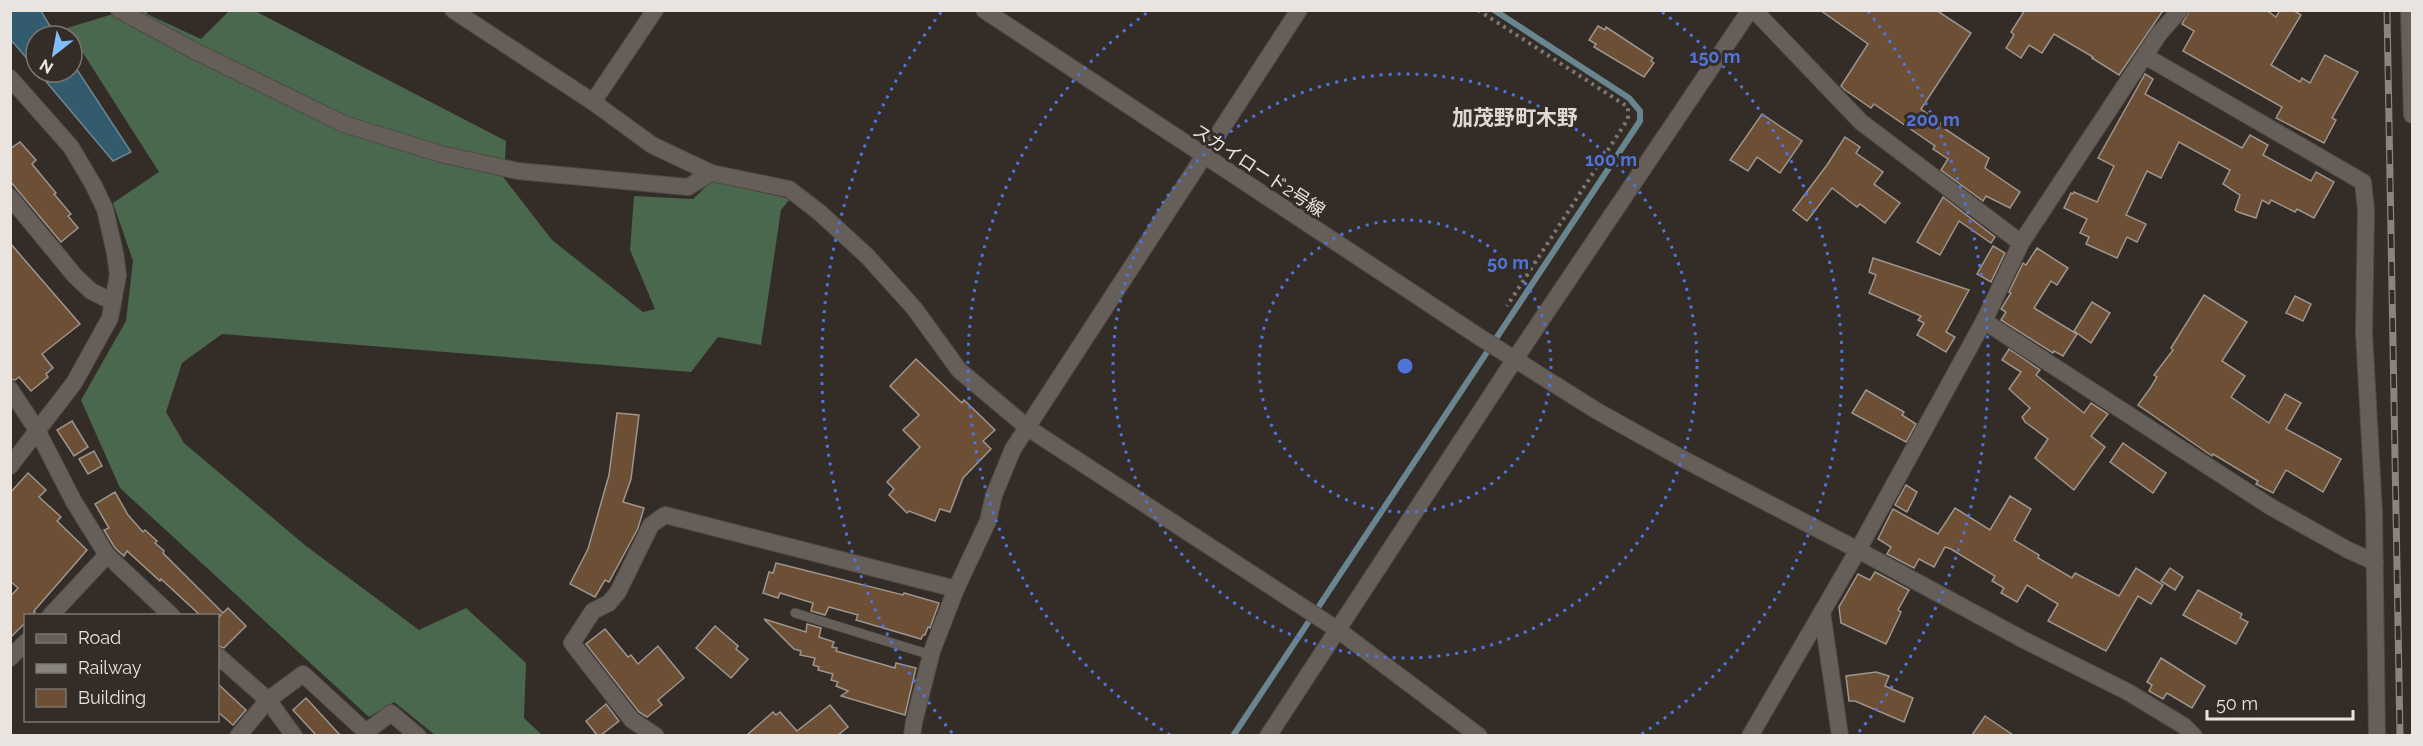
<svg xmlns="http://www.w3.org/2000/svg" width="2423" height="746" viewBox="0 0 2423 746" font-family="Raleway,'Noto Sans JP',sans-serif">
	<style>
		.forest { fill: #49684e }
		.water { fill: #325c6e; stroke: #698590; stroke-width: 1.5 }
		.lines { fill: none; stroke-linecap: round; stroke-linejoin: round }
		.stream { stroke: #698590; stroke-width: 6 }
		.building { fill: #6c4f35; stroke: #9d958e; stroke-width: 1.5 }
		.service-casing { stroke: #514b45; stroke-width: 10 }
		.minor-casing { stroke: #514b45; stroke-width: 18 }
		.tertiary-casing { stroke: #514b45; stroke-width: 18 }
		.path { stroke: #7d7772; stroke-width: 4; stroke-dasharray: 3 4.5; stroke-linecap: butt }
		.service { stroke: #665e58; stroke-width: 9 }
		.minor { stroke: #665e58; stroke-width: 16 }
		.tertiary { stroke: #665e58; stroke-width: 16 }
		.rail-casing { stroke: #8a847f; stroke-width: 7 }
		.rail { stroke: #332c27; stroke-width: 4.5; stroke-dasharray: 14; stroke-linecap: butt }
		.ring { fill: none; stroke: #5074da; stroke-width: 3; stroke-dasharray: 3 6 }
		.labels { text-anchor: middle; dominant-baseline: central; stroke-width: 6; stroke-linejoin: round; paint-order: stroke }
		.street-label { font-size: 18px; fill: #e9e4e0; stroke: #332c27 }
		.quarter-label { font-size: 21px; font-weight: bold; fill: #e1d8d1; stroke: #332c27 }
		.centre { fill: #5074da; stroke: #332c27; stroke-width: 3 }
		.ring-label { font-size: 18px; text-anchor: middle; font-weight: bold; fill: #5074da; stroke: #332c27; stroke-width: 6; stroke-linejoin: round; paint-order: stroke }
	</style>
	<rect width="100%" height="100%" fill="#332c27"/>
	<path class="forest" d="M115,11H147V14L201,39L229,11H255L506,141L504,178L552,240L643,312L655,309L630,250L634,196L693,199L712,181L790,199L781,210L761,345L718,337L691,372L222,334L182,363L166,412L184,443L306,546L419,630L466,608L526,663L524,718L542,735H435L394,702L369,717L120,488L81,400L126,321L133,261L113,203L159,172L67,28L113,14Z"/>
	<g class="water">
		<path d="M10,11H41L56,36H36V69L11,40Z"/>
		<path d="M72,62L131,152L113,161L38,72H72Z"/>
	</g>
	<g class="lines">
		<path class="stream" d="M1233,736L1640,121V111L1629,98L1494,10"/>
	</g>
	<g class="building">
		<path d="M1820,10H1936L1971,33L1921,109L1943,125L1942,127L1989,158L1985,168L2020,192L2010,208L1986,196L1983,201L1941,170L1948,159L1933,149L1935,146L1874,104L1871,108L1845,90L1841,86L1868,44Z"/>
		<path d="M2025,10H2166L2162,12L2119,75L2092,58L2093,57L2054,34L2042,53L2029,45L2021,58L2006,48L2014,35L2011,32Z"/>
		<path d="M2190,10H2266L2276,17L2280,10H2293L2301,15L2271,65L2300,82L2302,78L2310,83L2325,55L2358,72L2332,118L2336,120L2324,143L2276,118L2282,107L2183,51L2194,31L2182,24Z"/>
		<path d="M1598,26L1605,30L1606,27L1653,58L1651,61L1654,63L1644,77L1594,47L1596,44L1589,40Z"/>
		<path d="M2145,74L2153,79L2145,94L2242,148L2250,135L2268,145L2263,155L2311,181L2316,172L2334,182L2314,218L2297,209L2295,212L2271,200L2269,204L2262,200L2256,218L2238,212L2235,210L2240,195L2223,184L2230,170L2179,142L2161,178L2147,171L2126,215L2146,224L2137,242L2127,237L2117,258L2086,244L2089,237L2080,233L2087,219L2064,208L2071,193L2073,194L2074,192L2097,202L2114,166L2098,158Z"/>
		<path d="M1762,114L1802,141L1780,173L1757,157L1748,171L1730,160Z"/>
		<path d="M1845,137L1860,147L1856,153L1883,172L1874,184L1900,203L1885,223L1860,204L1857,207L1832,188L1807,221L1793,210L1827,165Z"/>
		<path d="M20,142L36,160L32,164L56,193L54,194L71,214L68,216L78,228L61,242L10,181V149Z"/>
		<path d="M1943,197L1995,237L1991,243L1959,221L1940,255L1917,242Z"/>
		<path d="M10,243L80,324L42,354L53,368L46,374L48,377L31,391L19,377L15,380L10,379Z"/>
		<path d="M1993,246L2005,253L1991,282L1977,274Z"/>
		<path d="M2037,248L2068,268L2057,285L2051,281L2034,308L2077,334L2063,356L2054,351L2053,353L2001,320L2006,312L2001,309L2011,293L2009,292L2023,263L2026,265Z"/>
		<path d="M1873,258L1969,290L1946,332L1955,337L1946,352L1917,335L1924,323L1918,320L1921,316L1869,293L1876,275L1869,272Z"/>
		<path d="M2204,295L2247,322L2222,361L2245,376L2231,397L2269,423L2285,394L2301,403L2286,429L2341,459L2323,492L2286,470L2273,493L2256,484L2258,481L2213,454L2212,456L2138,405L2151,387L2157,377L2154,375L2173,350L2171,348Z"/>
		<path d="M2295,296L2311,304L2303,321L2286,313Z"/>
		<path d="M2092,302L2110,313L2091,343L2074,331Z"/>
		<path d="M2009,349L2040,370L2036,375L2084,413L2091,403L2108,414L2091,436L2105,447L2074,490L2035,458L2048,439L2025,422L2022,417L2030,408L2009,389L2021,372L2002,360Z"/>
		<path d="M916,359L962,403L964,400L995,430L983,441L991,449L963,478L950,512L940,509L935,521L909,511L907,513L889,495L894,489L887,482L920,447L903,430L919,415L890,386Z"/>
		<path d="M1866,390L1904,412L1902,415L1916,424L1906,442L1852,413Z"/>
		<path d="M617,413L639,415L631,479L623,502L644,508L638,528L628,547L609,582L605,580L595,597L570,584L588,549L609,475Z"/>
		<path d="M72,421L88,447L74,456L57,430Z"/>
		<path d="M2123,443L2166,473L2153,493L2110,462Z"/>
		<path d="M94,451L102,466L88,474L79,459Z"/>
		<path d="M28,473L46,490L39,497L61,517L57,521L87,550L34,611L35,612L32,615H26V622L10,638V597L18,588L10,581V493Z"/>
		<path d="M1906,485L1917,492L1907,512L1895,505Z"/>
		<path d="M115,492L128,515L143,532L145,530L157,541L155,543L164,551L163,553L223,613L228,608L246,626L224,648L218,646V619L221,615H200L161,579L160,581L127,551L124,556L115,548L104,530L109,528L95,504Z"/>
		<path d="M2010,496L2031,509L2014,540L2039,555L2038,558L2072,578L2075,573L2119,596L2136,568L2163,585L2151,604L2138,596L2106,651L2048,621L2058,604L2027,585L2017,602L2001,593L2004,588L1992,581L1995,576L1951,549L1945,547L1934,567L1919,559L1914,568L1887,554L1891,547L1878,539L1893,509L1938,534L1955,508L1990,530Z"/>
		<path d="M776,563L903,595L904,593L939,603L930,628L928,627L925,635H923L921,639L856,620L858,615L829,607L825,615L811,611L813,603L780,593L778,598L763,593L769,572L773,573Z"/>
		<path d="M2170,568L2183,577L2175,590L2161,581Z"/>
		<path d="M1875,572L1909,590L1898,610L1901,612L1886,644L1841,623L1839,607L1858,574L1870,580Z"/>
		<path d="M2198,590L2242,614L2240,618L2248,622L2236,644L2183,615Z"/>
		<path d="M764,619L806,632L807,624L821,628L819,637L834,642L832,647L837,648L836,651L895,668L896,663L916,668L905,715L841,696L848,691L836,686L838,682L831,680L833,674L818,670L819,667L813,665L815,658L800,655L801,651L794,649Z"/>
		<path d="M715,626L738,646L736,649L748,659L731,678L696,648Z"/>
		<path d="M605,629L628,657L631,655L638,664L658,646L684,678L658,700L662,705L647,717L639,712L586,644Z"/>
		<path d="M2161,658L2205,686L2192,708L2167,693L2163,699L2149,691L2152,685L2147,682Z"/>
		<path d="M1876,672L1889,676L1885,686L1913,698L1904,722L1855,701H1849L1846,676Z"/>
		<path d="M218,684L246,710L233,725L218,712Z"/>
		<path d="M306,698L340,735H316L293,710Z"/>
		<path d="M606,704L619,721L601,735H597L586,721Z"/>
		<path d="M830,705L848,727L838,735H747L773,712L776,715L780,712L797,731Z"/>
		<path d="M1985,716L2013,735H1972Z"/>
	</g>
	<g class="lines">
		<defs>
			<path id="service" d="M795,613L931,655"/>
			<g id="minor">
				<path d="M119,10L193,50L344,124L441,154L518,171L688,187L711,173"/>
				<path d="M453,10L593,102L652,145L711,173L789,189L819,212L867,256L914,308L959,370L1028,428L1338,630L1479,736"/>
				<path d="M1754,10L1861,122L2021,243"/>
				<path d="M2409,10L2412,115"/>
				<path d="M2145,56L2363,182L2366,210L2364,333L2374,513L2377,736"/>
				<path d="M593,102L655,10"/>
				<path d="M10,197L75,276L91,291L113,302"/>
				<path d="M1984,321L2271,507L2348,550L2375,562"/>
				<path d="M10,389L37,430L74,502L107,555L172,616"/>
				<path d="M1685,460L1858,550L2022,639L2128,692L2184,726L2194,736"/>
				<path d="M1822,612L1840,736"/>
				<path d="M50,616L107,555"/>
				<path d="M218,656L268,700L294,736"/>
				<path d="M10,658L26,642"/>
				<path d="M238,736L268,700L303,674L366,732L391,713L418,736"/>
				<path d="M656,736L632,720L572,643L593,611L609,603L618,592L651,525L665,515L956,589"/>
				<path d="M912,736L914,722L932,651L956,589L988,521L994,495L1013,449L1299,10"/>
				<path d="M1750,736L1858,550L1984,321L2021,243L2159,34L2180,10"/>
			</g>
			<g id="tertiary">
				<path d="M984,10L1481,338L1597,411L1685,460"/>
				<path d="M10,78L71,147L94,186L105,209L115,253L118,275L110,318L74,383L10,466"/>
				<path d="M1268,736L1515,359L1750,10"/>
			</g>
		</defs>
		<use href="#service" class="service-casing"/>
		<use href="#minor" class="minor-casing"/>
		<use href="#tertiary" class="tertiary-casing"/>
		<path class="path" d="M1478,10L1628,107V119L1507,306"/>
		<use href="#service" class="service"/>
		<use href="#minor" class="minor"/>
		<use href="#tertiary" class="tertiary"/>
		<defs>
			<path id="rail" d="M2387,10L2400,736"/>
		</defs>
		<use href="#rail" class="rail-casing"/>
		<use href="#rail" class="rail"/>
	</g>
	<g class="ring">
		<circle cx="1405" cy="366" r="146"/>
		<circle cx="1405" cy="366" r="292"/>
		<path d="M1170 735A438 438 0 0 1 1148 12M1662 12A438 438 0 0 1 1640 735"/>
		<path d="M952 733A583 583 0 0 1 942 11M1868 11A583 583 0 0 1 1858 733"/>
	</g>
	<g class="labels">
		<g class="street-label">
			<text transform="translate(1259 170) rotate(33)">スカイロード2号線</text>
		</g>
		<g class="quarter-label">
			<text x="1515" y="117">加茂野町木野</text>
		</g>
	</g>
	<circle cx="1405" cy="366" r="9" class="centre"/>
	<g class="ring-label">
		<text x="1715" y="63">150 m</text>
		<text x="1933" y="126">200 m</text>
		<text x="1611" y="166">100 m</text>
		<text x="1508" y="269">50 m</text>
	</g>
	<rect width="2423" height="746" fill="none" stroke="#e9e4e0" stroke-width="24"/>
	<rect x="24" y="614" width="195" height="108" fill="#332c27" stroke="#7c7671" stroke-width="1.5"/>
	<rect x="36" y="634" width="30" height="9" fill="#665e58" stroke="#7c7671" stroke-width="1.5"/>
	<text x="78" y="644" font-size="18" fill="#e9e4e0">Road</text>
	<rect x="36" y="664" width="30" height="9" fill="#8a847f" stroke="#7c7671" stroke-width="1.5"/>
	<text x="78" y="674" font-size="18" fill="#e9e4e0">Railway</text>
	<rect x="36" y="689" width="30" height="18" fill="#6c4f35" stroke="#7c7671" stroke-width="1.5"/>
	<text x="78" y="704" font-size="18" fill="#e9e4e0">Building</text>
	<g transform="translate(54 54) rotate(211)"><circle r="28" fill="#332c27" stroke="#7c7671" stroke-width="1.5"/>
	<path d="M0-4.5L10 22L0 15L-10 22Z" fill="#83bcfb"/>
	<text y="-9" font-size="16" font-weight="bold" text-anchor="middle" fill="#e9e4e0">N</text>
	</g>
	<path d="M2207 710v9h146v-9" fill="none" stroke="#e9e4e0" stroke-width="3"/>
	<text x="2216" y="710" font-size="18" fill="#e9e4e0" stroke="#332c27" stroke-width="4.5" paint-order="stroke">50 m</text>
</svg>
